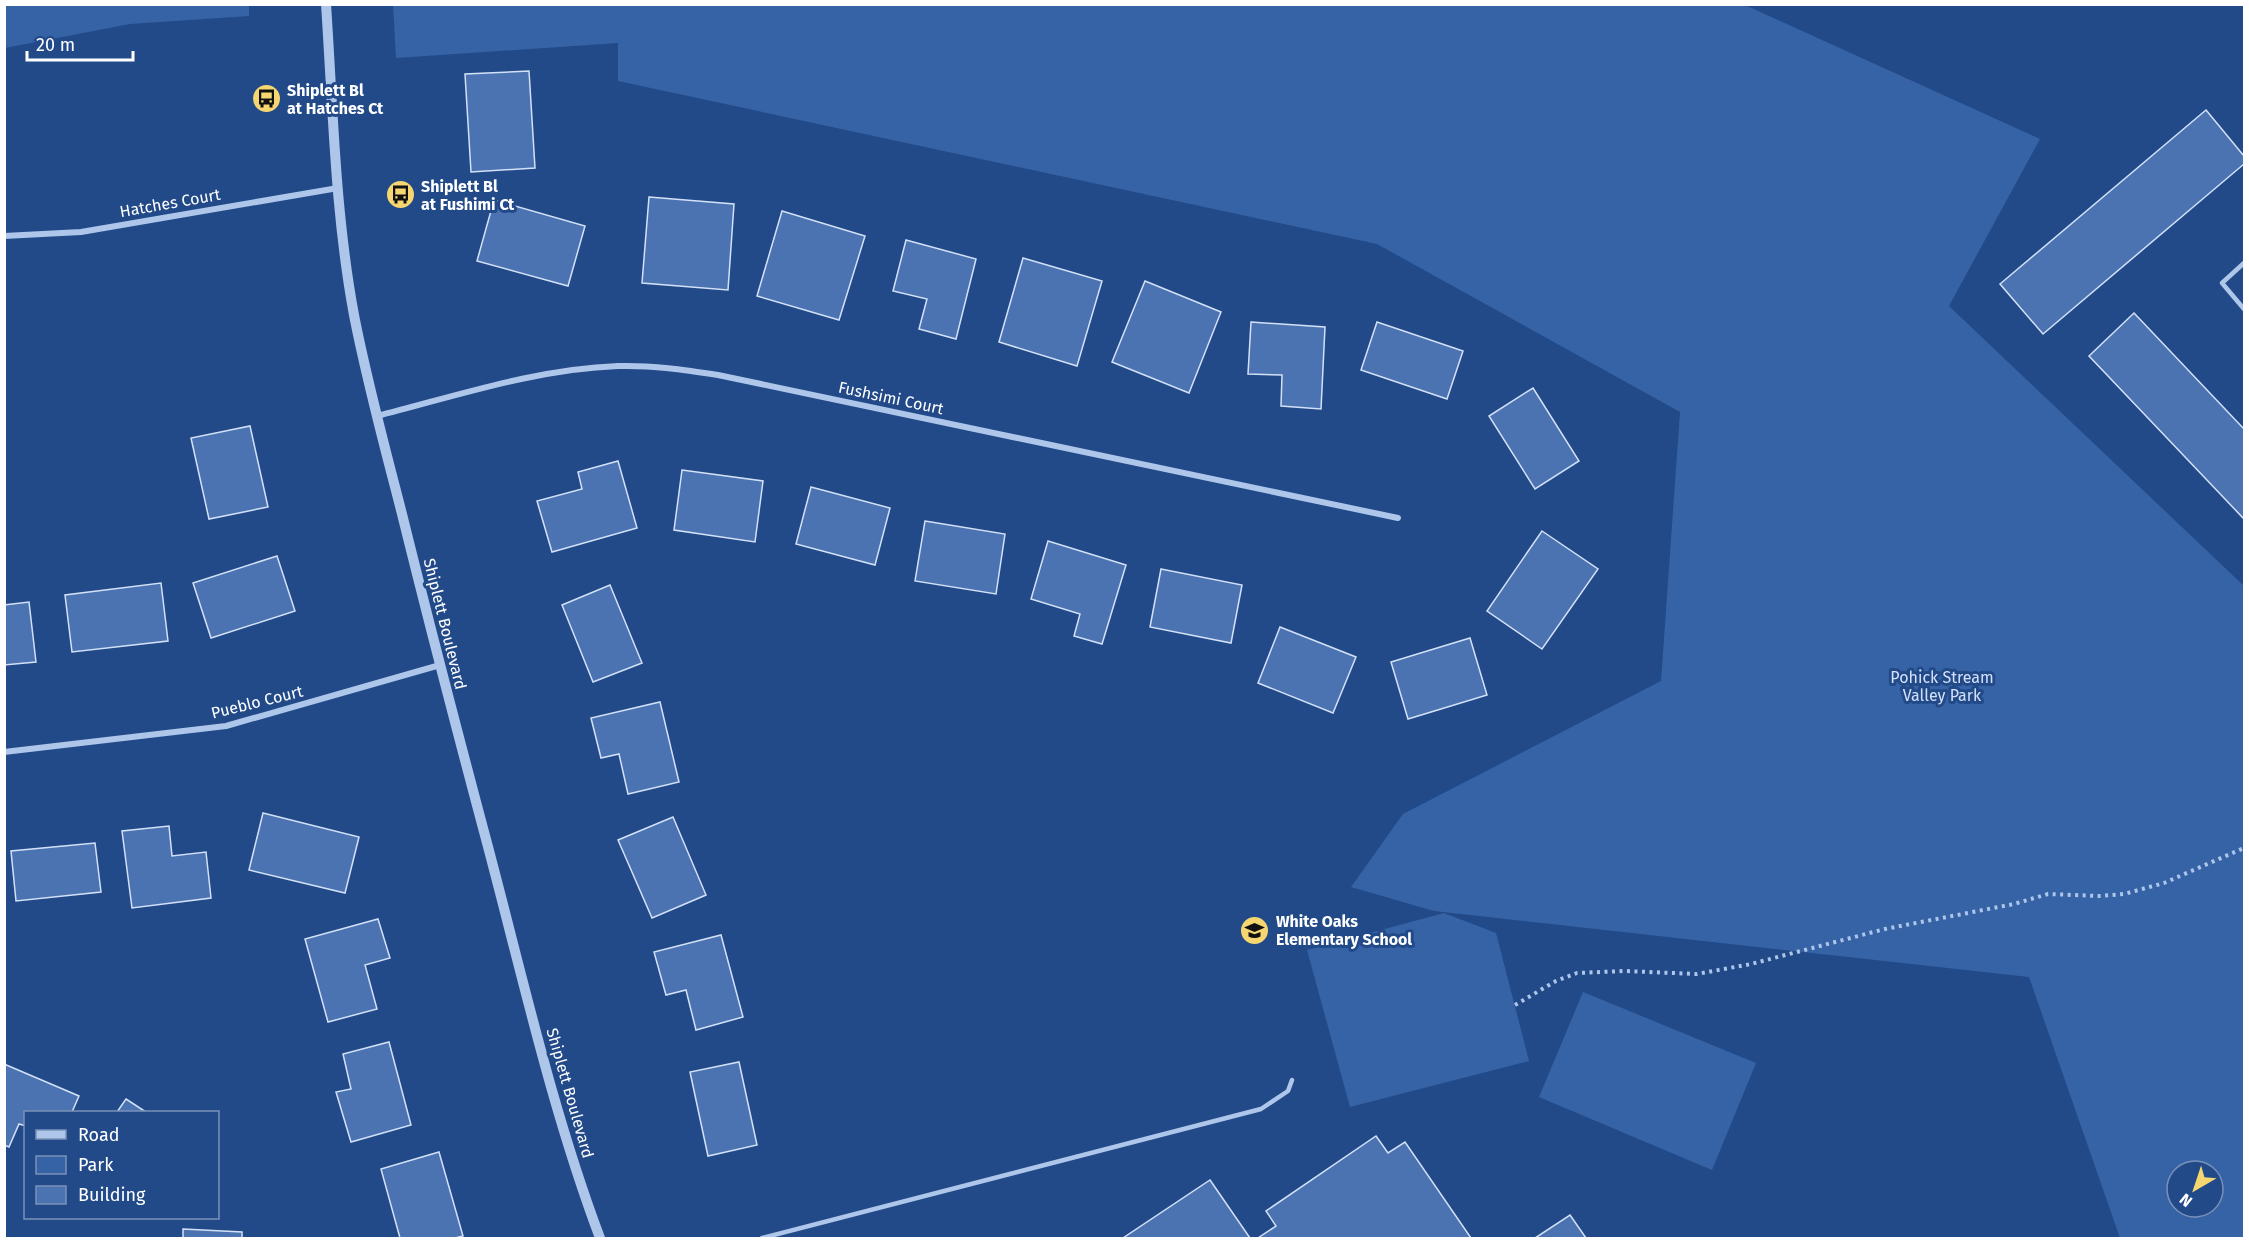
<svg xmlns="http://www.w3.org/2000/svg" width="2249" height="1243" viewBox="0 0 2249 1243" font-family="'Fira Sans',sans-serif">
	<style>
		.green { fill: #3663a6; fill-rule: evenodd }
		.building { fill: #4b73b1; stroke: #d3e1f8; stroke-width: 1.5 }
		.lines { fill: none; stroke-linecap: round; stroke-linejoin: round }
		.path { stroke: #aec6ea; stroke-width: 4; stroke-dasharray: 3 4.5; stroke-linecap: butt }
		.service { stroke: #aec6ea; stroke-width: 4.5 }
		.minor { stroke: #aec6ea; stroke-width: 6 }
		.tertiary { stroke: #aec6ea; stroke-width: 10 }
		.labels { text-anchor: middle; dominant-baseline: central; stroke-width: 6; stroke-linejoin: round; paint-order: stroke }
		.poi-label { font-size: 16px; font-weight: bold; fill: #fff; stroke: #224a89; text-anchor: start }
		.street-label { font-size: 16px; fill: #fff; stroke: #224a89 }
		.park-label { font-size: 16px; fill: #d3e1f8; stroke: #224a89 }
	</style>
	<rect width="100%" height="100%" fill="#224a89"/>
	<g class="green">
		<path d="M5,4H249V16L130,24L5,48Z"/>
		<path d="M393,5H1745L2040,139L1949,306L2244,586V1238H2120L2029,977L1434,911L1351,887L1403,814L1661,681L1680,412L1377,244L618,81V43L396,58ZM2177,1171H2213V1207H2177Z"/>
		<path d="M1444,913L1496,933L1529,1061L1350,1107L1307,950Z"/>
		<path d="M1583,992L1756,1063L1712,1170L1539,1097Z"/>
	</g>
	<g class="building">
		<path d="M529,71L535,168L471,172L465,74Z"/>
		<path d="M2206,110L2244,156V164L2043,334L2000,284Z"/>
		<path d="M649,197L734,204L728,290L642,283Z"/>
		<path d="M494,200L585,226L568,286L477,261Z"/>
		<path d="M782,211L865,236L839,320L757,296Z"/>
		<path d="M906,240L976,259L956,339L919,329L927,299L893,291Z"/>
		<path d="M1023,258L1102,281L1077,366L999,342Z"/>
		<path d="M1145,281L1221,312L1189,393L1112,362Z"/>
		<path d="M2134,313L2244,429V519L2089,356Z"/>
		<path d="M1251,322L1325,327L1321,409L1281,406L1282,375L1248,374Z"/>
		<path d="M1377,322L1463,351L1447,399L1361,370Z"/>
		<path d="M1533,388L1579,461L1535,489L1489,416Z"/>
		<path d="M250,426L268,507L209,519L191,438Z"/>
		<path d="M618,461L637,528L552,552L537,501L582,489L578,472Z"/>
		<path d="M682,470L763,481L755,542L674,530Z"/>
		<path d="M811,487L890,508L875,565L796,544Z"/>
		<path d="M925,521L1005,534L996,594L915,581Z"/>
		<path d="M1542,531L1598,569L1542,649L1487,611Z"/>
		<path d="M1048,541L1126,565L1102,644L1074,636L1080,614L1031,599Z"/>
		<path d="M277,556L295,611L211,638L193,583Z"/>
		<path d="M1161,569L1242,585L1231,643L1150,627Z"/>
		<path d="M161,583L168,641L72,652L65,595Z"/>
		<path d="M610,585L642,663L593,682L562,605Z"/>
		<path d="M29,602L36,662L4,665V605Z"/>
		<path d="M1280,627L1356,657L1333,713L1258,683Z"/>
		<path d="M1470,638L1487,695L1408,719L1391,662Z"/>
		<path d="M660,702L679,782L628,794L619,754L601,758L591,718Z"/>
		<path d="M263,813L359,837L345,893L249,870Z"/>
		<path d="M673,817L706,895L652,918L618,840Z"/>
		<path d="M169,826L172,856L206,852L211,898L132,908L122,831Z"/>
		<path d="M95,843L101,892L16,901L11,851Z"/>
		<path d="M378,919L390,958L365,965L377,1009L328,1022L305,939Z"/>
		<path d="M721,935L743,1017L696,1030L686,990L666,995L654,952Z"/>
		<path d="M389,1042L411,1125L351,1142L336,1092L351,1089L343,1054Z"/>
		<path d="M739,1062L757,1145L708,1156L690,1072Z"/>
		<path d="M4,1064L79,1096L72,1112H26V1126L19,1124L9,1147L4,1145Z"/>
		<path d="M126,1099L146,1112H117Z"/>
		<path d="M1376,1136L1388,1153L1405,1142L1471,1238H1258L1276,1226L1266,1211Z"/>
		<path d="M439,1152L463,1236L455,1238H400L381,1169Z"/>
		<path d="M1210,1180L1250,1238H1123Z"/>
		<path d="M1570,1215L1586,1238H1535Z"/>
		<path d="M183,1229L242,1232V1238H183Z"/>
	</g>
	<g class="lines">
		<path class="path" d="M1515,1005L1556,981L1577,973L1624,971L1697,974L1751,964L1885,929L2014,904L2048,894L2099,896L2124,894L2164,883L2244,848"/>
		<g class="service">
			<path d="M2244,263L2222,283L2244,309"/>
			<path d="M762,1238L1261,1109L1288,1091L1292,1080"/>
		</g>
		<g class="minor">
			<path d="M4,236L81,232L338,188"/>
			<path d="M377,416C456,396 536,369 618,366C652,365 685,370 718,375L1398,518"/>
			<path d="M4,752L226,726L440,665"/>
		</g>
		<path class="tertiary" d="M326,4C333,108 335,213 354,315C367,382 385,448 402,514C428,619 455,723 483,828C520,965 550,1105 600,1238"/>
	</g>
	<defs>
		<symbol id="bus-disc" viewBox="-11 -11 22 22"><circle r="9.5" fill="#f6d670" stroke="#224a89"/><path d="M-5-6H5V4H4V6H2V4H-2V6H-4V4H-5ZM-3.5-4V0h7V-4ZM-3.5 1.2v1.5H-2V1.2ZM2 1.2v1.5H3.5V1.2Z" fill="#111"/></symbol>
		<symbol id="school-disc" viewBox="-11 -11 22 22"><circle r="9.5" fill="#f6d670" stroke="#224a89"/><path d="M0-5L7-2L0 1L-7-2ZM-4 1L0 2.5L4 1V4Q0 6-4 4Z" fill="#111"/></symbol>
	</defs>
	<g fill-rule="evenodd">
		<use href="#bus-disc" x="250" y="82" width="33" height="33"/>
		<use href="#bus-disc" x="384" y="178" width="33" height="33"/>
		<use href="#school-disc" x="1238" y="914" width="33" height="33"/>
	</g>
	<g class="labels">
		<g class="poi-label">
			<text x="287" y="90">Shiplett Bl<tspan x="287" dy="18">at Hatches Ct</tspan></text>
			<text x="421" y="186">Shiplett Bl<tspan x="421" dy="18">at Fushimi Ct</tspan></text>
			<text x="1276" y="921">White Oaks<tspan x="1276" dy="18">Elementary School</tspan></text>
		</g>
		<g class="street-label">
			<text transform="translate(170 203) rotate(-10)">Hatches Court</text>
			<text transform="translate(891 398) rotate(12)">Fushsimi Court</text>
			<text transform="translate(445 624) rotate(76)">Shiplett Boulevard</text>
			<text transform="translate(257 702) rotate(-14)">Pueblo Court</text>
			<text transform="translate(570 1093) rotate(74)">Shiplett Boulevard</text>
		</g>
		<g class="park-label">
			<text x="1942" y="677">Pohick Stream<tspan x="1942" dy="18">Valley Park</tspan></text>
		</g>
	</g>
	<rect width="2249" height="1243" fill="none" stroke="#ffffff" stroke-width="12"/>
	<rect x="24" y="1111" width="195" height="108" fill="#224a89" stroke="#7a92b8" stroke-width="1.5"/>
	<rect x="36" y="1130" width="30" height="9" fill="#aec6ea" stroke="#7a92b8" stroke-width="1.5"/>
	<text x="78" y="1141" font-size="18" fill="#ffffff">Road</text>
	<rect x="36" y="1156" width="30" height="18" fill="#3663a6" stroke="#7a92b8" stroke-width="1.5"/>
	<text x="78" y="1171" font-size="18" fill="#ffffff">Park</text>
	<rect x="36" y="1186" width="30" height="18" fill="#4b73b1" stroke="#7a92b8" stroke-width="1.5"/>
	<text x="78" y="1201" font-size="18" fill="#ffffff">Building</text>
	<g transform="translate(2195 1189) rotate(219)"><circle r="28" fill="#224a89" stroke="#7a92b8" stroke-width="1.5"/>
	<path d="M0-4.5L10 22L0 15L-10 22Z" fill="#f6d670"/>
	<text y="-9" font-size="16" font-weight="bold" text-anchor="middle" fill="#ffffff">N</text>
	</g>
	<path d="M27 51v9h106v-9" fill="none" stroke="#ffffff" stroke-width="3"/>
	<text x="36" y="51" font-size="18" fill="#ffffff" stroke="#224a89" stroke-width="4.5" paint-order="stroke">20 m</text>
</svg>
